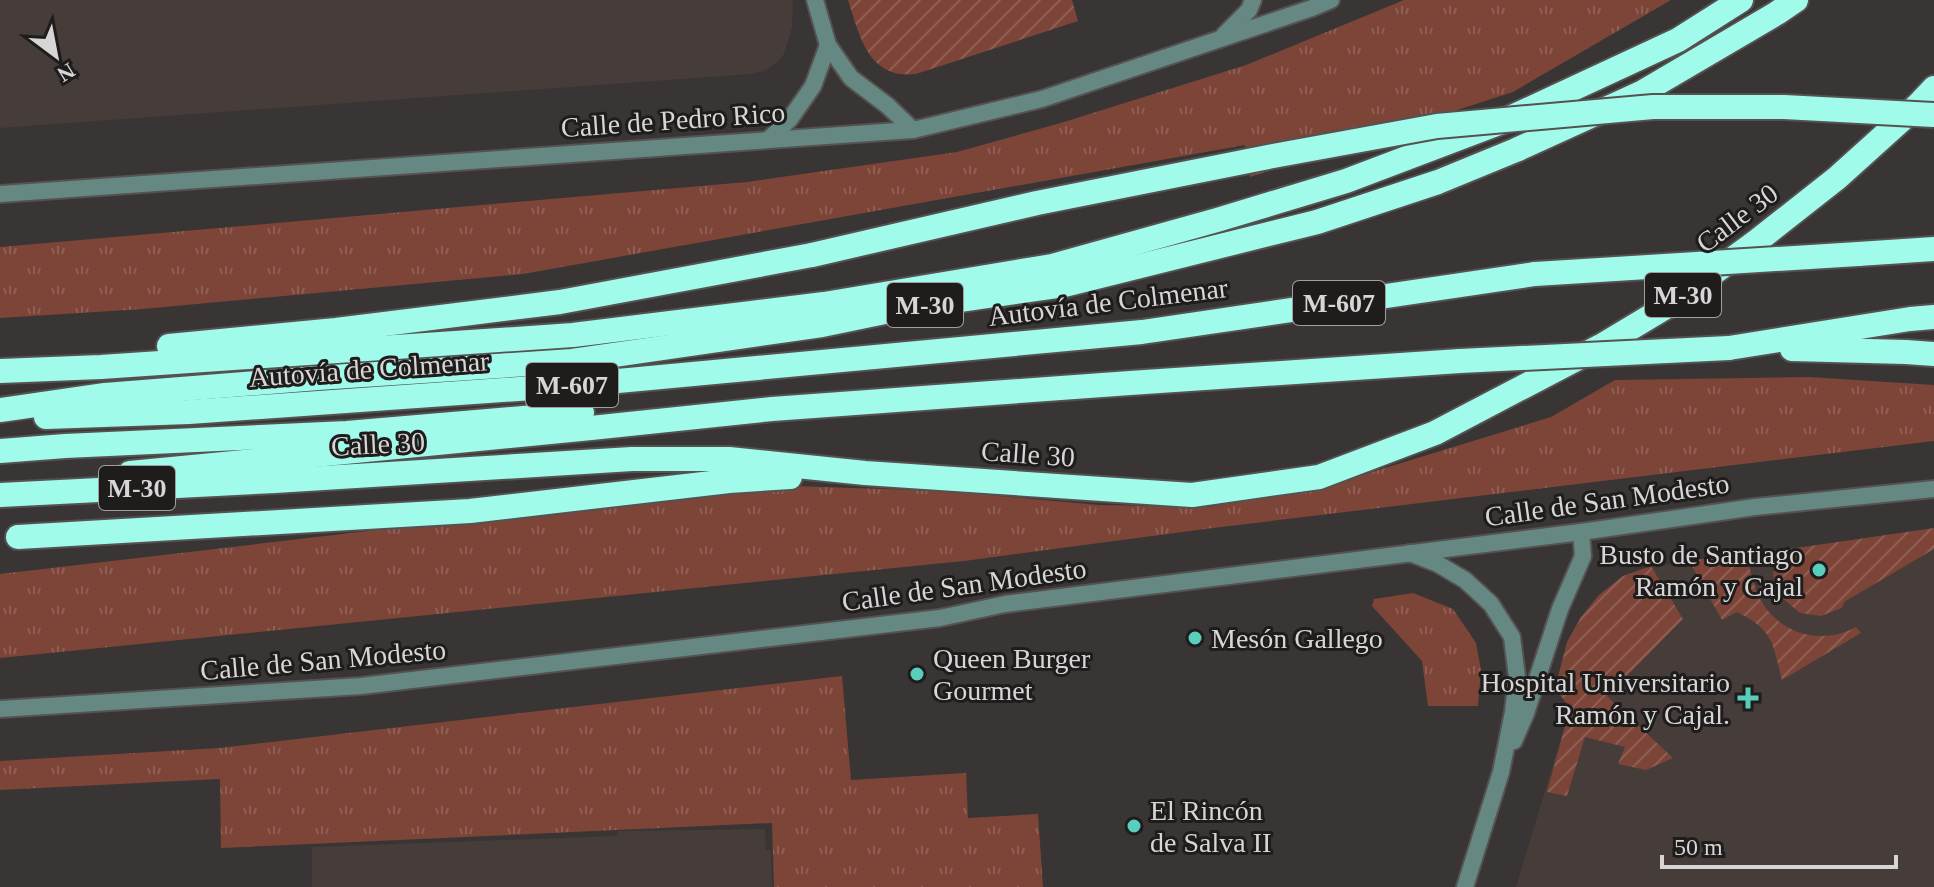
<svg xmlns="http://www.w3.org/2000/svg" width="1934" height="887" viewBox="0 0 1934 887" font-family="Georgia,serif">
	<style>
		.built { fill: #463c39 }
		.grass { fill: url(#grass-tufts) }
		.garden { fill: url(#garden-furrows) }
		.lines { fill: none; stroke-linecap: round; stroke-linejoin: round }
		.minor-casing { stroke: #555251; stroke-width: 20 }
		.motorway-casing { stroke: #555251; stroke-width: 28 }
		.minor { stroke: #658882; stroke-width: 16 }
		.motorway { stroke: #a1fbeb; stroke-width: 24 }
		.motorway-bridge-casing { stroke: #555251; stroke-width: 28; stroke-linecap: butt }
		.motorway-bridge { stroke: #a1fbeb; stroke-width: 24 }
		.poi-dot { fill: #5acebd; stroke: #1e1d1c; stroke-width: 3 }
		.labels { text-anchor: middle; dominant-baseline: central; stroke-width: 6; stroke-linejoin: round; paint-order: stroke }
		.shield { fill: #1e1d1c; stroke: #a09e9e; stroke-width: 2 }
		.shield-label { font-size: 26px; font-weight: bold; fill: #d7d5d5 }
		.street-label { font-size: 28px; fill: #d7d5d5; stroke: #1e1d1c }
		.poi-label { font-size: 28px; fill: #d7d5d5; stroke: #1e1d1c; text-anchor: start }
	</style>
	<defs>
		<pattern id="grass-tufts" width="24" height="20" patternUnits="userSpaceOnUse" patternTransform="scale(2)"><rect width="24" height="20" fill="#7d4438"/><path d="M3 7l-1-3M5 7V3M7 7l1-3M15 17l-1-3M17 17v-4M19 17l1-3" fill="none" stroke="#8f5e54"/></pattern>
		<pattern id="garden-furrows" width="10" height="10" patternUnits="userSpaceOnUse" patternTransform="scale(2)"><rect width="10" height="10" fill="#7d4438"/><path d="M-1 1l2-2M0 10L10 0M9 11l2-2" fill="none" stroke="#8f5e54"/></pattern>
	</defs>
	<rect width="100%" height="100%" fill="#383534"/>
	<g class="built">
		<path d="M0,0H792L793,3L792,28L784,54L776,63L764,71L751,74L0,128Z"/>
		<path d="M1934,529V887H1516L1570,708L1555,688L1567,642L1581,617L1599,595L1623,576L1648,567Z"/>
		<path d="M765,829L766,850H771L772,887H312V847L617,836L618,831Z"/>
	</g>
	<g class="grass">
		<path d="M1404,0H1671L1513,92L1250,177L1245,145L523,274L143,309L0,318V247L747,182L957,152L1064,122L1246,65Z"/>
		<path d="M1809,377L1934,385V441L1213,528L964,561L0,658V574L763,485L945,491L1099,505L1209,507L1349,479L1551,417L1615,380Z"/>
		<path d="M1413,593L1453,609L1476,643L1481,670L1478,706H1428L1422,661L1372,606L1374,599Z"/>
		<path d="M842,676L851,780L966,773L968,818L1038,814L1043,887H774L772,823L221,848L220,779L0,790V761L219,748Z"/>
	</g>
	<g class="garden">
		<path d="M848,0H1072L1078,21L916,74C868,79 860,37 848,0Z"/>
		<path d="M1934,528V549L1844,602L1842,608L1821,616L1800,613L1782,598L1773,575L1777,551Z"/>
		<path d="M1742,553C1752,567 1752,584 1760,599C1779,634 1822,646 1856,627L1861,633L1782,680C1772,642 1774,631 1737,612L1722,620L1689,561Z"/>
		<path d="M1651,566L1683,619L1607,696L1673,758L1646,770L1618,764L1625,747L1585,737L1567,796L1547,792L1570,708L1555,688L1567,642L1581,617L1599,595L1623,576Z"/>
	</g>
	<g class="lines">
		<defs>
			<g id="minor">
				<path d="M815,0L828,45L851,78L888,106L913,130"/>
				<path d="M1224,35L1249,10L1253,0"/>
				<path d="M769,139L790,119L813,86L828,45"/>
				<path d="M0,194L913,130L1042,99L1312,8L1331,0"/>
				<path d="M1410,553L1438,564L1465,580L1491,604L1512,637L1517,677L1513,712L1501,772L1465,887"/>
				<path d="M0,709L361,686L940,618L1005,604L1581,532L1755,507L1934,489"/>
				<path d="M1514,741L1526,713L1560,609L1583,556L1581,532"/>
			</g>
			<g id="motorway">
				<path d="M1858,254L1934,249"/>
				<path d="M169,346L336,330L560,302L812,255"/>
				<path d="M1729,348L1910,319L1934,317"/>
				<path d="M1792,349L1906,352L1934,354"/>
				<path d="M0,371L101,367L573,335L824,304L1052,266L1217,220L1346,181L1499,123L1678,40L1741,0"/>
				<path d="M0,410L105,395L318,378L572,361L822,325L904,308L1064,285L1317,222L1438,182L1516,150L1641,93L1777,13L1796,0"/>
				<path d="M46,417L189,412L575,385L1142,332L1535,274"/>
				<path d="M0,451L65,446L347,433L582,413"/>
				<path d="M130,473L591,428L772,409L1130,383L1460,361"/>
				<path d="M0,495L275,481L632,459H729L865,473L1192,495L1319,477L1435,433L1601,346L1671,304L1757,241L1837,178L1918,105L1934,88"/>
				<path d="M18,537L470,511L729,481L790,477"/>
			</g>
		</defs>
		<use href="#minor" class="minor-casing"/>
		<use href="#motorway" class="motorway-casing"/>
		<use href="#minor" class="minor"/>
		<use href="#motorway" class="motorway"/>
		<defs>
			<g id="motorway-bridge">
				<path d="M812,255L1037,203L1273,156L1437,126L1653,107H1784L1934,115"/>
				<path d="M1535,274L1858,254"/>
				<path d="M1460,361L1729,348"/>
			</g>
		</defs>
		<use href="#motorway-bridge" class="motorway-bridge-casing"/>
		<use href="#motorway-bridge" class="motorway-bridge"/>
	</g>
	<g class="poi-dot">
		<circle cx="1819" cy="570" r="8"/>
		<circle cx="1195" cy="638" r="8"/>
		<circle cx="917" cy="674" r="8"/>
		<path d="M1744 686h8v8h8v8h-8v8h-8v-8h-8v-8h8z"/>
		<circle cx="1134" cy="826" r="8"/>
	</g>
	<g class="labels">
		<g class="shield">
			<rect x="1645" y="273" width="76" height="44" rx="6"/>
			<rect x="1293" y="281" width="92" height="44" rx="6"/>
			<rect x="887" y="283" width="76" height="44" rx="6"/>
			<rect x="526" y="363" width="92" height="44" rx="6"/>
			<rect x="99" y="466" width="76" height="44" rx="6"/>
		</g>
		<g class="shield-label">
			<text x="1683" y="295">M-30</text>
			<text x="1339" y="303">M-607</text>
			<text x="925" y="305">M-30</text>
			<text x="572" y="385">M-607</text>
			<text x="137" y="488">M-30</text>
		</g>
		<g class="street-label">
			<text transform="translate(673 120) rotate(-4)">Calle de Pedro Rico</text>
			<text transform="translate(1737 218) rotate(-37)">Calle 30</text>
			<text transform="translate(1108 302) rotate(-7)">Autovía de Colmenar</text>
			<text transform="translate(369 369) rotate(-4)">Autovía de Colmenar</text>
			<text transform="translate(378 444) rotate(-3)">Calle 30</text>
			<text transform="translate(1028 454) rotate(4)">Calle 30</text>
			<text transform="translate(1607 500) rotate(-8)">Calle de San Modesto</text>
			<text transform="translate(964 585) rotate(-8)">Calle de San Modesto</text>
			<text transform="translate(323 660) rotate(-5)">Calle de San Modesto</text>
		</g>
		<g class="poi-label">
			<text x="1803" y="554" text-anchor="end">Busto de Santiago<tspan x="1803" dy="32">Ramón y Cajal</tspan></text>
			<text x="1211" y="638">Mesón Gallego</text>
			<text x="933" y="658">Queen Burger<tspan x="933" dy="32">Gourmet</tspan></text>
			<text x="1730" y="682" text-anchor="end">Hospital Universitario<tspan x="1730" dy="32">Ramón y Cajal.</tspan></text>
			<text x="1150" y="810">El Rincón<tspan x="1150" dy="32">de Salva II</tspan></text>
		</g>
	</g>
	<g transform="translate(56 56) rotate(148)" stroke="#1e1d1c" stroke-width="6" paint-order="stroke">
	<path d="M0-6L14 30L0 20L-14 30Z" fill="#d7d5d5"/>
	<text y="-12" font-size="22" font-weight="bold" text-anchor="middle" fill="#d7d5d5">N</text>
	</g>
	<path d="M1662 855v12h234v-12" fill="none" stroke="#d7d5d5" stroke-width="4"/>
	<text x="1674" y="855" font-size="24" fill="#d7d5d5" stroke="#1e1d1c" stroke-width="6" paint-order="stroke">50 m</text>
</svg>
